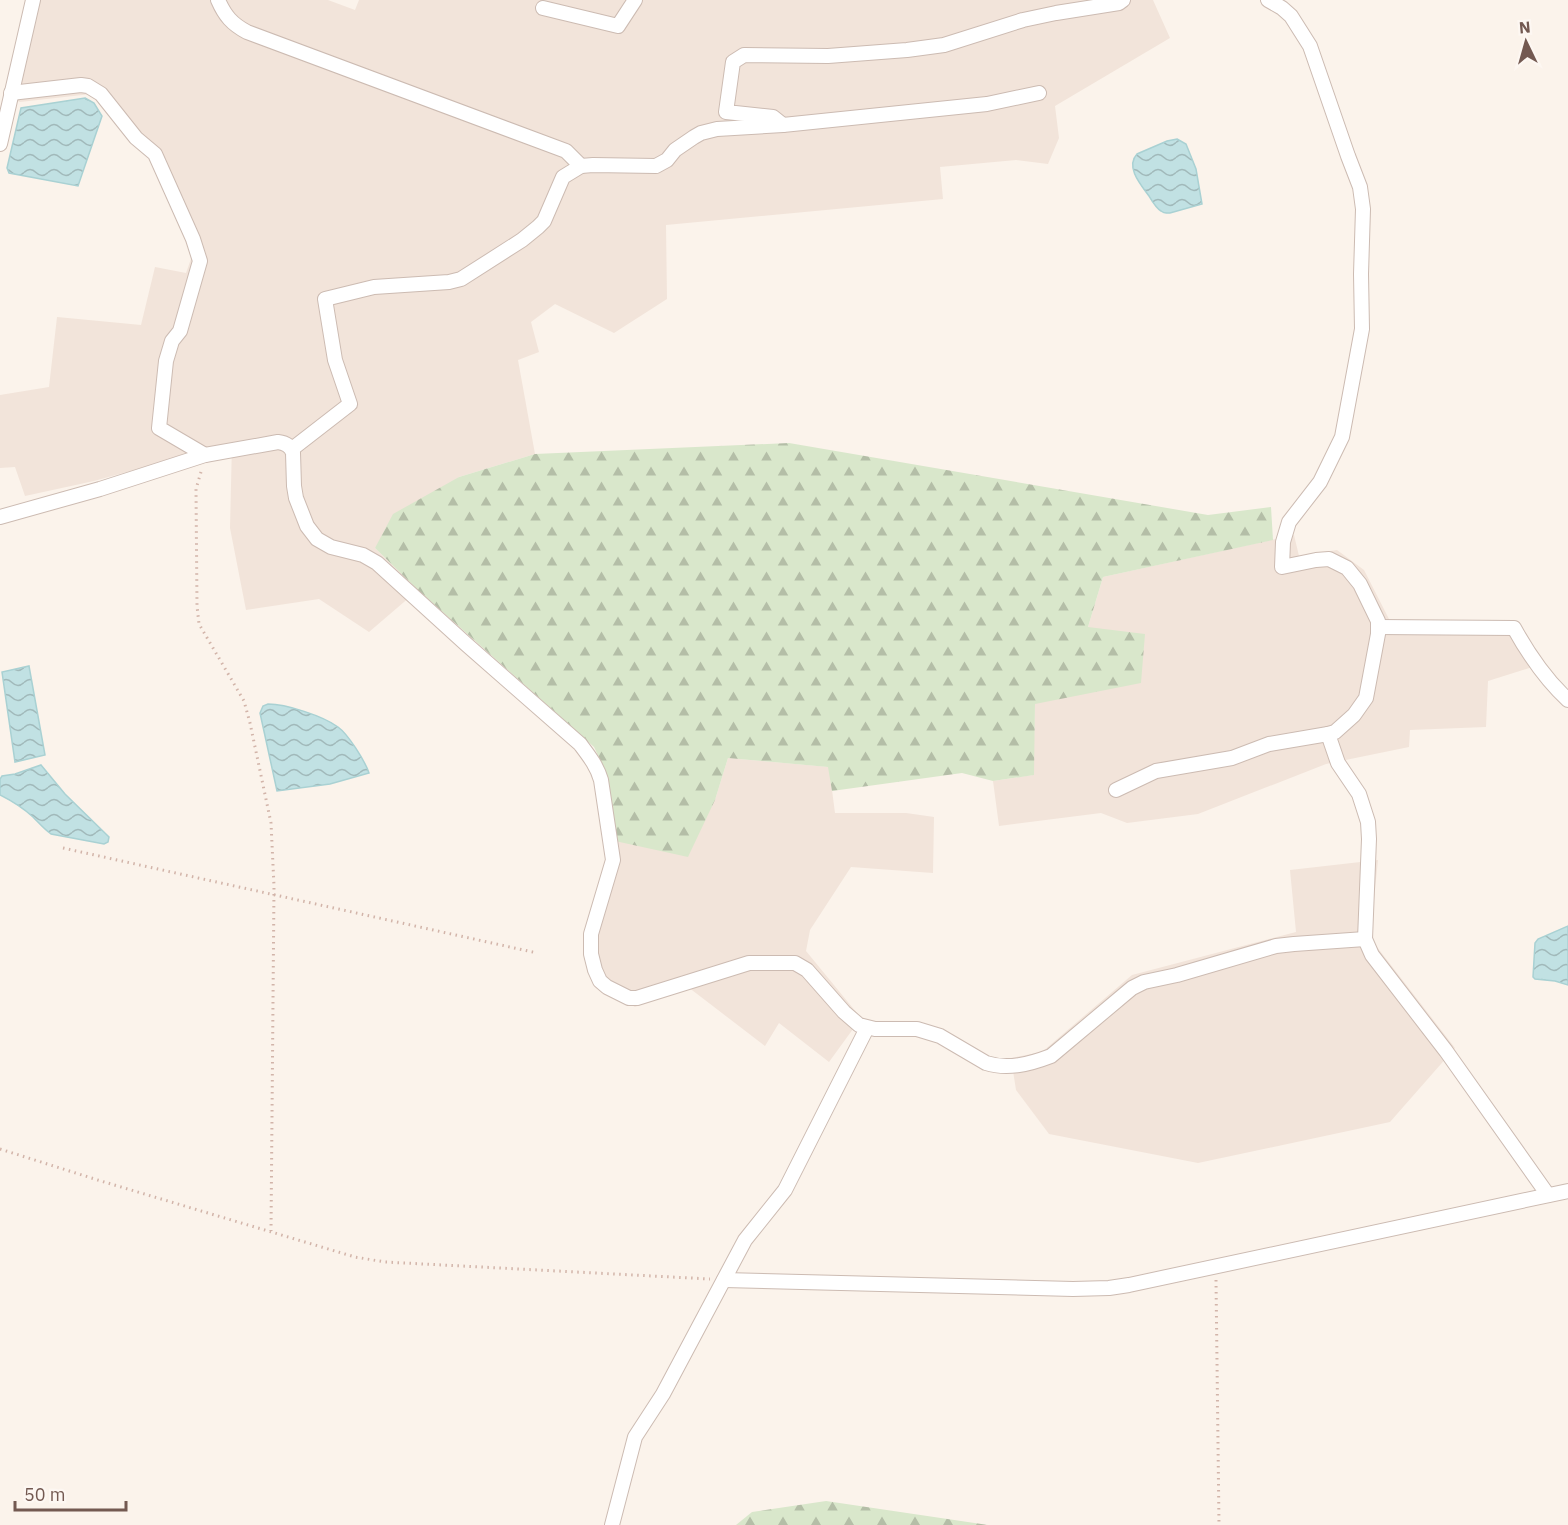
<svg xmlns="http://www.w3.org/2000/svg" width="1568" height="1525" viewBox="0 0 1568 1525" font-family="'IBM Plex Sans',sans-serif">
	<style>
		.residential { fill: #f2e4da }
		.forest { fill: url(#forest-firs) }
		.water { fill: url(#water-waves); stroke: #a9d1d3; stroke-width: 1.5 }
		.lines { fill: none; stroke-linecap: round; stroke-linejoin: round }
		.minor-casing { stroke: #ccbbb2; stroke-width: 16 }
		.path { stroke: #d2b4a9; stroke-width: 3; stroke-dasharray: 1.5 4.5; stroke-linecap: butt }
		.minor { stroke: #fff; stroke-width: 14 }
	</style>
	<defs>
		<pattern id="forest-firs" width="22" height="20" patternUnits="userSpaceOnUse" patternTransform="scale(1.5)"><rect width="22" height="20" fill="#d9e7cb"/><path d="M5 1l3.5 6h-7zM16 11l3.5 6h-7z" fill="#b4bea7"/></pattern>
		<pattern id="water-waves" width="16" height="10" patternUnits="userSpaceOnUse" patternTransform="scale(1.5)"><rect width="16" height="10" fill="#c1e1e3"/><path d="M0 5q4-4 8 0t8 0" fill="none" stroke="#a1b9ba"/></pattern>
	</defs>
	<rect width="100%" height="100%" fill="#fbf3eb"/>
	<g class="residential">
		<path d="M27,0H328L355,10L359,0H1153L1170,38L1055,106L1059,138L1048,164L1016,160L940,167L943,199L666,225L667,299L614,333L555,304L531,322L539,352L518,360L535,454L459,477L375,548L418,590L369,632L319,599L246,610L230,528L232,443L94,481L25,496L15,467L0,468V395L49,387L57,317L141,325L155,267L186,273L192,256L150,158L91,94L20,102L5,96Z"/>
		<path d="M1294,535L1299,556L1337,550L1364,570L1391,623L1516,622L1542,664L1488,681L1486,727L1410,730L1409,747L1326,764L1198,814L1127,823L1101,813L999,826L993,781L1033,775L1035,704L1088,627L1103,577Z"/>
		<path d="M728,758L829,767L835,813H906L934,817L933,873L851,867L810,930L806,951L861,1018L829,1062L779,1023L765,1046L688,987L635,1007L601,988L585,947L615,841L715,800Z"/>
		<path d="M1378,860L1370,938L1455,1048L1390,1122L1198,1163L1049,1134L1016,1090L1011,1058L1042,1052L1132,975L1296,932L1290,870Z"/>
	</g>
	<g class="forest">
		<path d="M789,443L1208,515L1271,507L1273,540L1103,577L1088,627L1145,634L1141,683L1035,704L1034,775L993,781L962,773L832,791L828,767L728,758L715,800L688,857L615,841L606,772L594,747L418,590L375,548L393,514L459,477L535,454Z"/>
		<path d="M826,1501L988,1525H736L752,1512Z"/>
	</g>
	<g class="water">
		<path d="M85,98L94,103L102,116L78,186L9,173L7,168L21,108Z"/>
		<path d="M1177,139L1186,144L1196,169L1202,204L1170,213C1165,213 1165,214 1161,211C1156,208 1152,201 1149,196C1141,185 1125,167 1137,154L1167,141Z"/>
		<path d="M29,666L45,755L15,762L2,672Z"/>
		<path d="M268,704C286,704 323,716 338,727C348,734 365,761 369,773L330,784L277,791L260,713L263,706Z"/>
		<path d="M41,765L65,794L109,837L108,842L104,844L51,834C44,829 39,823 33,817C23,808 12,801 0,795V779L2,776L15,774Z"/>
		<path d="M1568,926V985L1555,981L1535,979L1533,977L1535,943L1538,939Z"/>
	</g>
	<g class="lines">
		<defs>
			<g id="minor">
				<path d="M218,0C225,16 232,24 247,32L566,151L581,166"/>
				<path d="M1268,0L1282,8L1291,16L1310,46L1348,156L1360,187L1363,209L1361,274L1362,329L1342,437L1320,482L1289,522L1283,542L1282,567L1316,560L1329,559L1347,568L1360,584L1378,621V634L1366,698L1354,715L1335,732L1328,734L1338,763L1359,794L1368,822L1369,839L1365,939L1372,955L1446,1051L1548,1195"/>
				<path d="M543,8L618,26L635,0"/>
				<path d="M11,93L81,85L88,86L101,94L136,138L155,154L193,239L200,261L180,331L172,341L166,361L159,428L205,455"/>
				<path d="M783,125L773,117L726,112L733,62L744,55L828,56L907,50L944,45L1023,20L1056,13L1119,3L1123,0"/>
				<path d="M0,144L33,0"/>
				<path d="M292,449L350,404L335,360L325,299L374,287L449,282L461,279L522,240L538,227L544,221L563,177L581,166L593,165L656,166L667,160L675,150L694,137L701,133L717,129L783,125L987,104L1039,93"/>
				<path d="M0,517L100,489L205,455L278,442C286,443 291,446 293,453L294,486L296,498L307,526L317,539L331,547L363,555L377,563L466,644L580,744C589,756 597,766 601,780L613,860L591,934V954L595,970L600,981L607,987L629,998H637L749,963H795L807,970L844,1012L859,1025L875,1029H917L940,1036L986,1063C1008,1070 1030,1064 1051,1056L1132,988L1144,982L1177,975L1276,946L1294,944L1365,939"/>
				<path d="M1378,627L1514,628C1529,655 1545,679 1568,700"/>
				<path d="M1116,790L1156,771L1232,758L1269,744L1328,734"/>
				<path d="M724,1280L1073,1289L1109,1288L1129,1285L1568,1191"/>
				<path d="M612,1525L635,1437L663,1394L745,1240L785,1190L867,1028"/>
			</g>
		</defs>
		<use href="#minor" class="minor-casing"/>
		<g class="path">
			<path d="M201,472L196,489L197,606L199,624L244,701L250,723L271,823L274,886L271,1231"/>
			<path d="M63,848L537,953"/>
			<path d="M0,1149L101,1181L355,1257L385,1262L710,1279"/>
			<path d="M1216,1280L1219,1525"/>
		</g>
		<use href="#minor" class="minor"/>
	</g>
	<g transform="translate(1526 42) rotate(355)" stroke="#fdf7f2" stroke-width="4.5" paint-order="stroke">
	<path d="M0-4.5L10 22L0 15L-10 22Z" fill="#735951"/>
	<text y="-9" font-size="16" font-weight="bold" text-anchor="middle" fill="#735951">N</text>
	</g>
	<path d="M15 1501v9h111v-9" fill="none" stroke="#735951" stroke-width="3"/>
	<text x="24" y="1501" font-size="18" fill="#735951" stroke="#fdf7f2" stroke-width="4.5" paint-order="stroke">50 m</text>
</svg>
